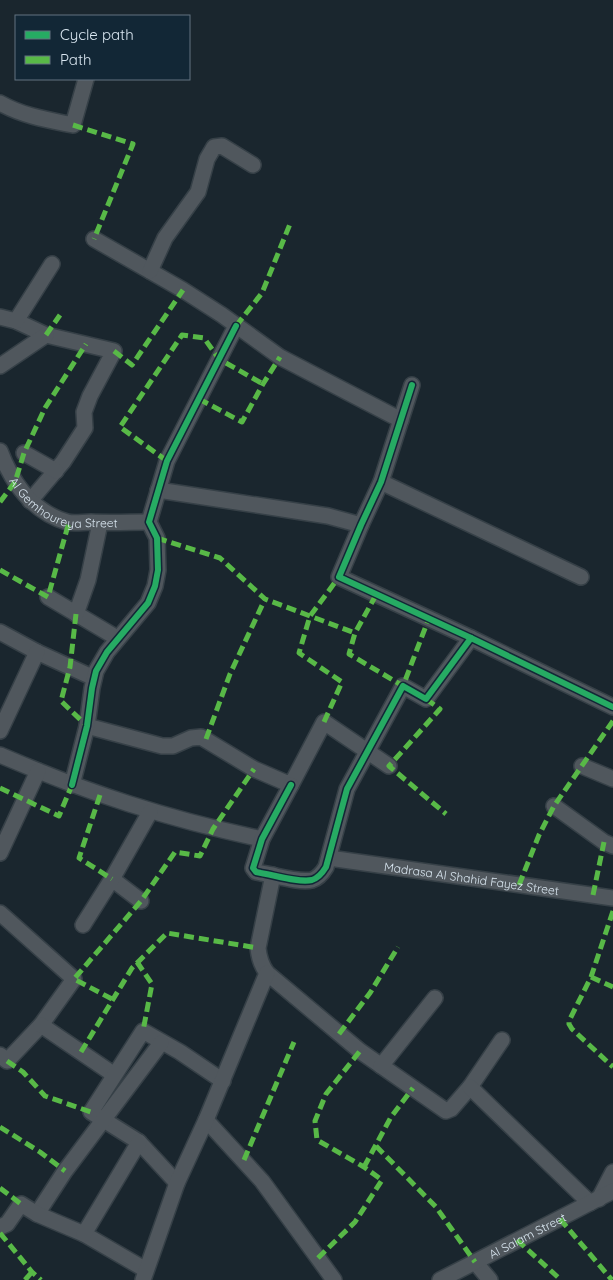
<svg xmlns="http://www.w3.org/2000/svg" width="613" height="1280" viewBox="0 0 613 1280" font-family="Quicksand,sans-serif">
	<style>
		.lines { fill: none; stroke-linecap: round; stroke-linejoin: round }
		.minor-casing { stroke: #364047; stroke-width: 18 }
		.minor { stroke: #50575d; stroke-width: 15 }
		.quiet { stroke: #58b947; stroke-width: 5; stroke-dasharray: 10 5; stroke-linecap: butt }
		.cycleway-casing { stroke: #122736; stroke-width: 9 }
		.cycleway { stroke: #26ab63; stroke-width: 6 }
		.labels { text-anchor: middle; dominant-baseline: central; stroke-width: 4; stroke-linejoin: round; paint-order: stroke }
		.street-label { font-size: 12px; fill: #d9e6f0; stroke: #122736 }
	</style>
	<rect width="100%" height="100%" fill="#1a262e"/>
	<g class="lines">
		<defs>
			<g id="minor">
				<path d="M0,103C23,116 48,120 73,125L86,79"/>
				<path d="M94,239L183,290L222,315L280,357L401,420"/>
				<path d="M150,271L165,238L198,192L207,159L214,147L222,146L253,165"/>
				<path d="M0,317L16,321L46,335L114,351L90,396L84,412L85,428L63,462L30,501"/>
				<path d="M16,321L52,264"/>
				<path d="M0,366L46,335"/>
				<path d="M412,385L381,482L361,525L339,577L471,638L613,707"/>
				<path id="s1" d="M0,451C12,483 33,512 67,522C74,524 83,522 91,522C110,523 130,522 149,522"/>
				<path d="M24,453L56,471"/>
				<path d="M381,482L581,577"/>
				<path d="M158,490L328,516L361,525"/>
				<path d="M48,597L117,638"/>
				<path d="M76,614L88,580L100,523"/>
				<path d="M0,632L37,652L94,678"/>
				<path d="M87,726L162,746H173L191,738L201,737L254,769L291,785L324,722L389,766"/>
				<path d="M0,731L37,652"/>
				<path d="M0,755C88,793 168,819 262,839"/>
				<path d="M582,766L613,779"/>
				<path d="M72,785L87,726L92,688L96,671L107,652L148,603L155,586L158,570L157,538L149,522L167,461L236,326"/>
				<path d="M291,785L262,839L253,868L256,872L261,873C274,875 299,883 312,880C318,878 323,872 326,867L347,789L403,686L426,699L471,638"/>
				<path d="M554,806L604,842L613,846"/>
				<path d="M0,853L38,771"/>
				<path id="s2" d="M329,858L613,898"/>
				<path d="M273,875L258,948C259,958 261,965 267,973L360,1051L446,1111L451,1109L470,1087L502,1040"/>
				<path d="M112,879L141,901"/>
				<path d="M0,913L74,979L41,1025L7,1061L0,1055"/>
				<path d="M83,925L112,879L150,812"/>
				<path d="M41,1025L113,1074"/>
				<path d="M381,1066L435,998"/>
				<path d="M470,1087L590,1203"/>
				<path d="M206,1120L262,1181L334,1280"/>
				<path d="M177,1183L139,1142L91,1112L143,1031L180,1052L223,1081"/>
				<path d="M599,1199L613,1172"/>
				<path d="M37,1214L65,1171L161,1043"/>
				<path d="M0,1227L7,1224L21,1204L37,1214L84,1234L146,1270"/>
				<path d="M84,1234L139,1142"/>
				<path d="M475,1262L490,1280"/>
				<path d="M143,1280L177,1183L206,1120L267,973"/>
				<path id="s3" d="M440,1280L613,1191"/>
			</g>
		</defs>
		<use href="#minor" class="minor-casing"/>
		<use href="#minor" class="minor"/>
		<g class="quiet">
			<path d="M73,125L133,144L94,239"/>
			<path d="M236,326L262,293L290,224"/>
			<path d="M46,335L60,315"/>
			<path d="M114,351L132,365L183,290"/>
			<path d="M199,399L242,422L263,384L280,357"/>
			<path d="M167,461L120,427L182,335L204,338L219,359L263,384"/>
			<path d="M0,502L15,482L24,453L45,408L86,344"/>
			<path d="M157,538L220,558L265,599L355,633"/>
			<path d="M0,570L48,597L69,522"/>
			<path d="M376,595L355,633L349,654L403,686L429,618"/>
			<path d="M76,614L70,667L61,701L87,726"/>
			<path d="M426,699L440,709L389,766L446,814"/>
			<path d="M324,722L342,682L299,653L310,616L339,577"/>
			<path d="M206,739L230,674L265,599"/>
			<path d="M0,788L59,816L72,785"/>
			<path d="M100,795L79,858L112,879"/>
			<path d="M519,885L539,835L554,806L613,721"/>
			<path d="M593,895L604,842"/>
			<path d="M613,911L591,977L569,1021V1024L572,1029L613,1067"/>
			<path d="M137,962L152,984L143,1031"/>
			<path d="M591,977L613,987"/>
			<path d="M112,999L74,979L141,901L175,852L200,856L213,829L254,769"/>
			<path d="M339,1034L370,993L398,947"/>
			<path d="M81,1052L132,968L167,933L258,948"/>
			<path d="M7,1061L23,1072L45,1096L91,1112"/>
			<path d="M0,1127L40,1152L65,1171"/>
			<path d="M376,1146L436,1207L475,1262"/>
			<path d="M244,1160L294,1042"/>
			<path d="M364,1167L391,1117L413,1088"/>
			<path d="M0,1188L21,1204"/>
			<path d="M560,1219L612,1280"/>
			<path d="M0,1233L32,1272L41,1280"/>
			<path d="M517,1240L561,1280"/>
			<path d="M318,1258L355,1222L382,1180L364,1167L317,1140L315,1121L326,1094L360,1051"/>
			<path d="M25,1280L32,1272"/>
		</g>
		<defs>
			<g id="cycleway">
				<path d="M412,385L381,482L361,525L339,577L471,638L613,707"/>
				<path d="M72,785L87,726L92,688L96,671L107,652L148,603L155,586L158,570L157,538L149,522L167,461L236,326"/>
				<path d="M291,785L262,839L253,868L256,872L261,873C274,875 299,883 312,880C318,878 323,872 326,867L347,789L403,686L426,699L471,638"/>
			</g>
		</defs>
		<use href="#cycleway" class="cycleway-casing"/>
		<use href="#cycleway" class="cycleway"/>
	</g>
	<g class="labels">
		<g class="street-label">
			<text stroke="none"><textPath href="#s1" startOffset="91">Al Gemhoureya Street</textPath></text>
			<text stroke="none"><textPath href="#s2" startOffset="144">Madrasa Al Shahid Fayez Street</textPath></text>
			<text stroke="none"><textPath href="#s3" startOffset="98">Al Salam Street</textPath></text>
		</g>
	</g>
	<rect x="15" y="15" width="175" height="65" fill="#122736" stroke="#627380"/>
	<rect x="25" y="31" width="25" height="8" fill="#26ab63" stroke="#627380"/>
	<text x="60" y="40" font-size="15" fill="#d9e6f0">Cycle path</text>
	<rect x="25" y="56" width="25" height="8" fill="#58b947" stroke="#627380"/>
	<text x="60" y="65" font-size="15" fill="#d9e6f0">Path</text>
</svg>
